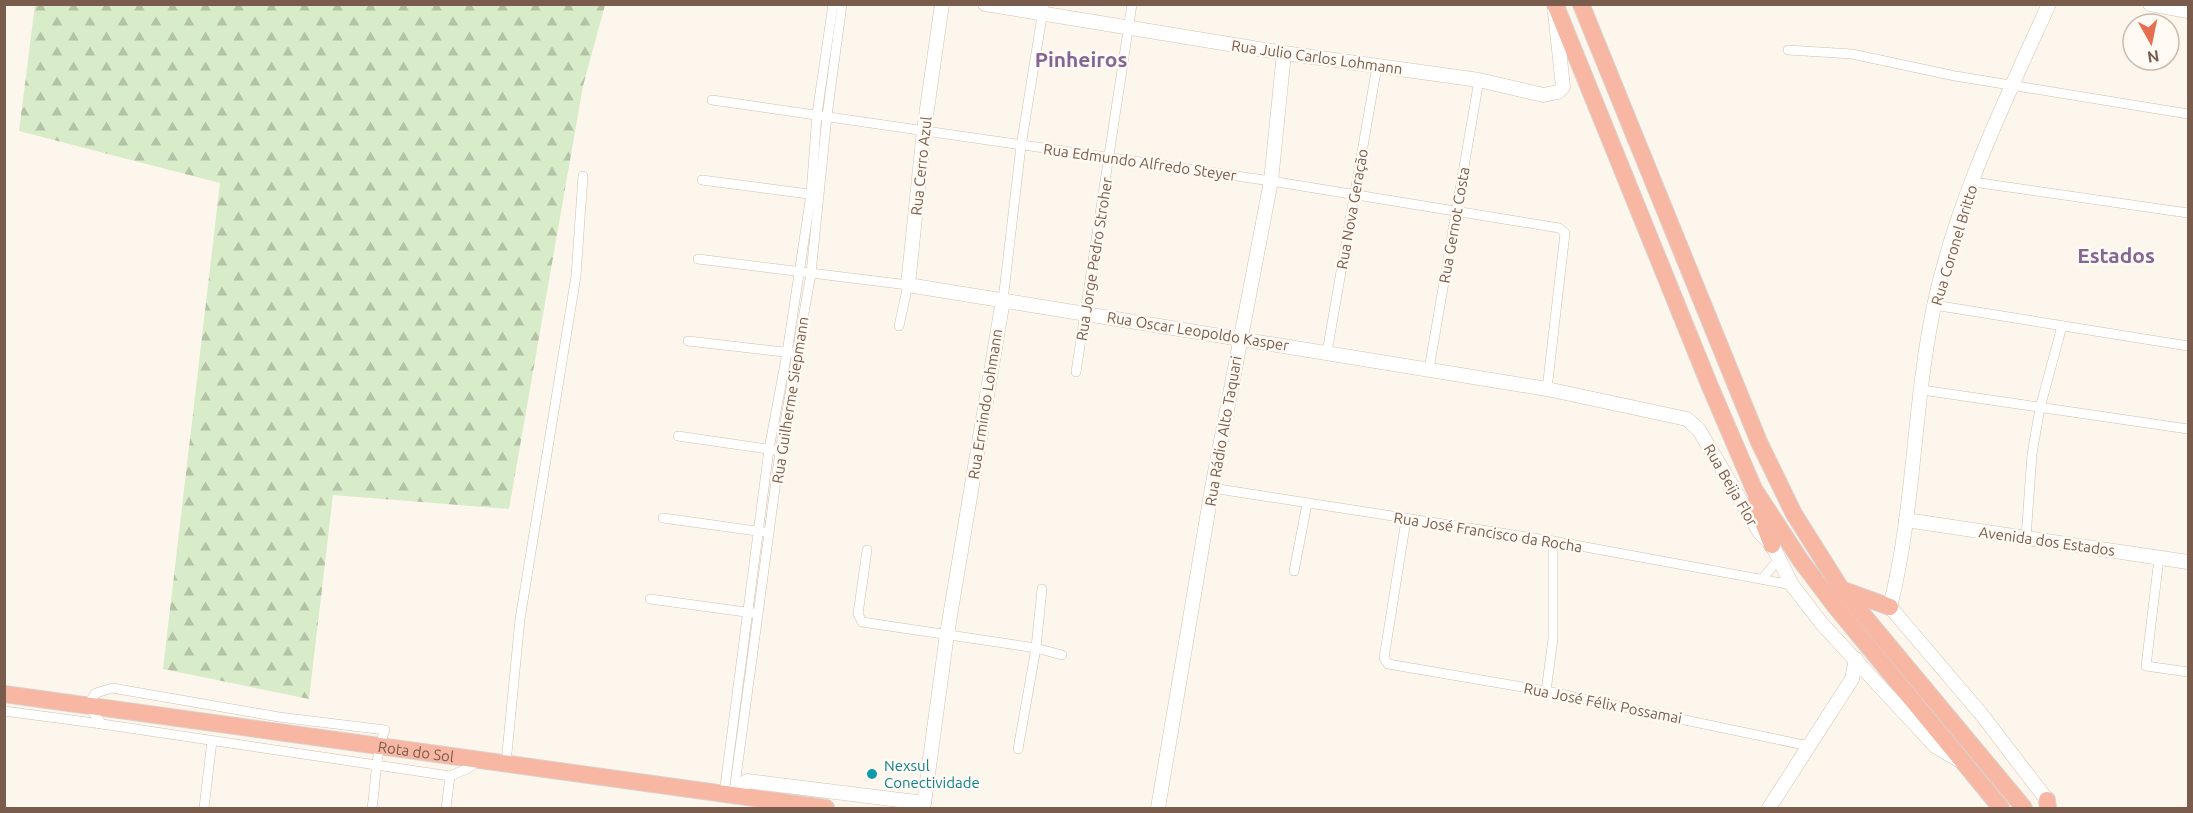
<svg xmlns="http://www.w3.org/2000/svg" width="2193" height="813" viewBox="0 0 2193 813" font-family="Ubuntu,sans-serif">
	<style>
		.forest { fill: url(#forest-firs) }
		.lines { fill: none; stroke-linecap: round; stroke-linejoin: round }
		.street-casing { stroke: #d1beb0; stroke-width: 10 }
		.secondary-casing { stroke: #d6c0b0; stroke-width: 15 }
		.highway-casing { stroke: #dad1cd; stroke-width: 18 }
		.street { stroke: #fff; stroke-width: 9 }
		.secondary { stroke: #fff; stroke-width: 14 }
		.highway { stroke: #f7b7a3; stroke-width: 16 }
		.culture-dot { fill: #0f9aa8; stroke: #fffaf3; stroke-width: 2 }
		.labels { text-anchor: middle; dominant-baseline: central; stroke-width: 5; stroke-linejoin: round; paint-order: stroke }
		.street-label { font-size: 15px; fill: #7a5c4d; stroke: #fffaf3 }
		.culture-label { font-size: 15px; fill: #0d838f; stroke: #fffaf3; text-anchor: start }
		.district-label { font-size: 21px; font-weight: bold; fill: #846695; stroke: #fffaf3 }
	</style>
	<defs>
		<pattern id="forest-firs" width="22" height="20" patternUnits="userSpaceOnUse" patternTransform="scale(1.5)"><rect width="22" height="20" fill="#d8ecc9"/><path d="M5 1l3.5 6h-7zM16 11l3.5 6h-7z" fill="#b4c2a5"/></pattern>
	</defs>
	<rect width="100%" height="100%" fill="#fdf6ec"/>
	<path class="forest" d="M35,5H605L583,86L509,509L333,495L309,699L163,669L220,183L19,131Z"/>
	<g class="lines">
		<defs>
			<g id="street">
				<path d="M1788,50L1852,54L1955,76L2188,114"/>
				<path d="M712,100L1271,181L1559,228L1565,233L1547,389"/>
				<path d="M702,180L816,195"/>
				<path d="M1973,182L2188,213"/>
				<path d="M698,259L908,285L899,326"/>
				<path d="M1003,300L1021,146L1044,4"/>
				<path d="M1934,305L2188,346"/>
				<path d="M688,341L793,353"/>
				<path d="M1327,352L1377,66"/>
				<path d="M1429,369L1479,80"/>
				<path d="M1076,372L1132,4"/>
				<path d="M1922,390L2188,429"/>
				<path d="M678,436L774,450"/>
				<path d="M1212,488L1553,541L1792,585"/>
				<path d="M663,518L764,532"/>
				<path d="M1406,520L1384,658L1388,664L1546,691L1809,746"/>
				<path d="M2026,538L2032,454L2040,408L2062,326"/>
				<path d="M867,550L858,614L862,622L1036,648L1062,655"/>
				<path d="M2159,558L2146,666L2188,672"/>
				<path d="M1294,571L1307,504"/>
				<path d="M1763,578L1779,559"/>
				<path d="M650,599L753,613"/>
				<path d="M1546,691L1553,639V541"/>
				<path d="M4,711L102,724"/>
				<path d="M1018,749L1036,648L1042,589"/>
				<path d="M506,763L520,619L576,276L583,176"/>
				<path d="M734,792L780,451L811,273L827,116L842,4"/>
				<path d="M724,794L769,449L787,353L811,194L817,114L833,4"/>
				<path d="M204,808L212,741"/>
				<path d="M372,808C376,783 375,754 385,730L279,717L112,688L96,693L87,705L102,724L450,776L467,769L478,761"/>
				<path d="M446,808L450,776"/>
			</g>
			<g id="secondary">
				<path d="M942,4L924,130L908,285L1547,389L1687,419L1699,430L1760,533L1772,545L1792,585L1822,624L1935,746L1962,762"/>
				<path d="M985,4L1284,53L1479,80L1543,95L1558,92L1563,87L1555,12"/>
				<path d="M2150,4L2188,11"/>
				<path d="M1906,520L2188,562"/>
				<path d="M740,797L741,786L747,781L924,803"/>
				<path d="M2047,800L1982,715L1890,607C1915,508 1913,405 1934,306C1956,201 2005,101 2049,4"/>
				<path d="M924,803L947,634L1003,300"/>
				<path d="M1158,808L1212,488L1271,181L1284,53"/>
				<path d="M1769,808L1852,679L1856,659"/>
			</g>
			<g id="highway">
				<path d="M1555,4L1709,384L1754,489L1801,561L1835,606L2001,808"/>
				<path d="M1581,4L1759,442L1794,514L1840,587L2024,808"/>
				<path d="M1755,502L1772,545"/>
				<path d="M1846,591L1890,607"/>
				<path id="s1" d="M4,694L826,808"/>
				<path d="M2047,800L2048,808"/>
			</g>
		</defs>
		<use href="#street" class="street-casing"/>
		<use href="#secondary" class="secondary-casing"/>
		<use href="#highway" class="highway-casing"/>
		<use href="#street" class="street"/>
		<use href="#secondary" class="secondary"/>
		<use href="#highway" class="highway"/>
	</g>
	<circle class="culture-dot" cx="872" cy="774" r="6"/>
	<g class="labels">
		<g class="street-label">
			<text transform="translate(1317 57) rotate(8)">Rua Julio Carlos Lohmann</text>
			<text transform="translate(1140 162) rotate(8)">Rua Edmundo Alfredo Steyer</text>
			<text transform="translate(921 166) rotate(-84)">Rua Cerro Azul</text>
			<text transform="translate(1352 209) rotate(-80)">Rua Nova Geração</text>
			<text transform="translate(1454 225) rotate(-80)">Rua Gernot Costa</text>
			<text transform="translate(1954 245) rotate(-73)">Rua Coronel Britto</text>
			<text transform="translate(1094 259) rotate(-81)">Rua Jorge Pedro Stroher</text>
			<text transform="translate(1198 331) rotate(9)">Rua Oscar Leopoldo Kasper</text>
			<text transform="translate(790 400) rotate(-81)">Rua Guilherme Siepmann</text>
			<text transform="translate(985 404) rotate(-81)">Rua Ermindo Lohmann</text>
			<text transform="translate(1223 431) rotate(-80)">Rua Rádio Alto Taquari</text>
			<text transform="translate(1731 485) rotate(60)">Rua Beija Flor</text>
			<text transform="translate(1488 532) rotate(9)">Rua José Francisco da Rocha</text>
			<text transform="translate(2047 541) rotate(8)">Avenida dos Estados</text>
			<text transform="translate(1603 703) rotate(11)">Rua José Félix Possamai</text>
			<text stroke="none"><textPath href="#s1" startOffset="416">Rota do Sol</textPath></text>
		</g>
		<g class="culture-label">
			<text x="884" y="765">Nexsul<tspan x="884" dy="17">Conectividade</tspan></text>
		</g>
		<g class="district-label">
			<text x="1081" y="59">Pinheiros</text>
			<text x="2116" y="255">Estados</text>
		</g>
	</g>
	<rect width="2193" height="813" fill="none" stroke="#7a5c4d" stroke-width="12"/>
	<g transform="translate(2151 42) rotate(171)"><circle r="28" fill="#fffaf3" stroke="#cabbb1" stroke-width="1.5"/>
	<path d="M0-4.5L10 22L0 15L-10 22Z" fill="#e76f51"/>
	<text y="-9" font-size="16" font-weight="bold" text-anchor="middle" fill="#7a5c4d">N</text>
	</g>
</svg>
